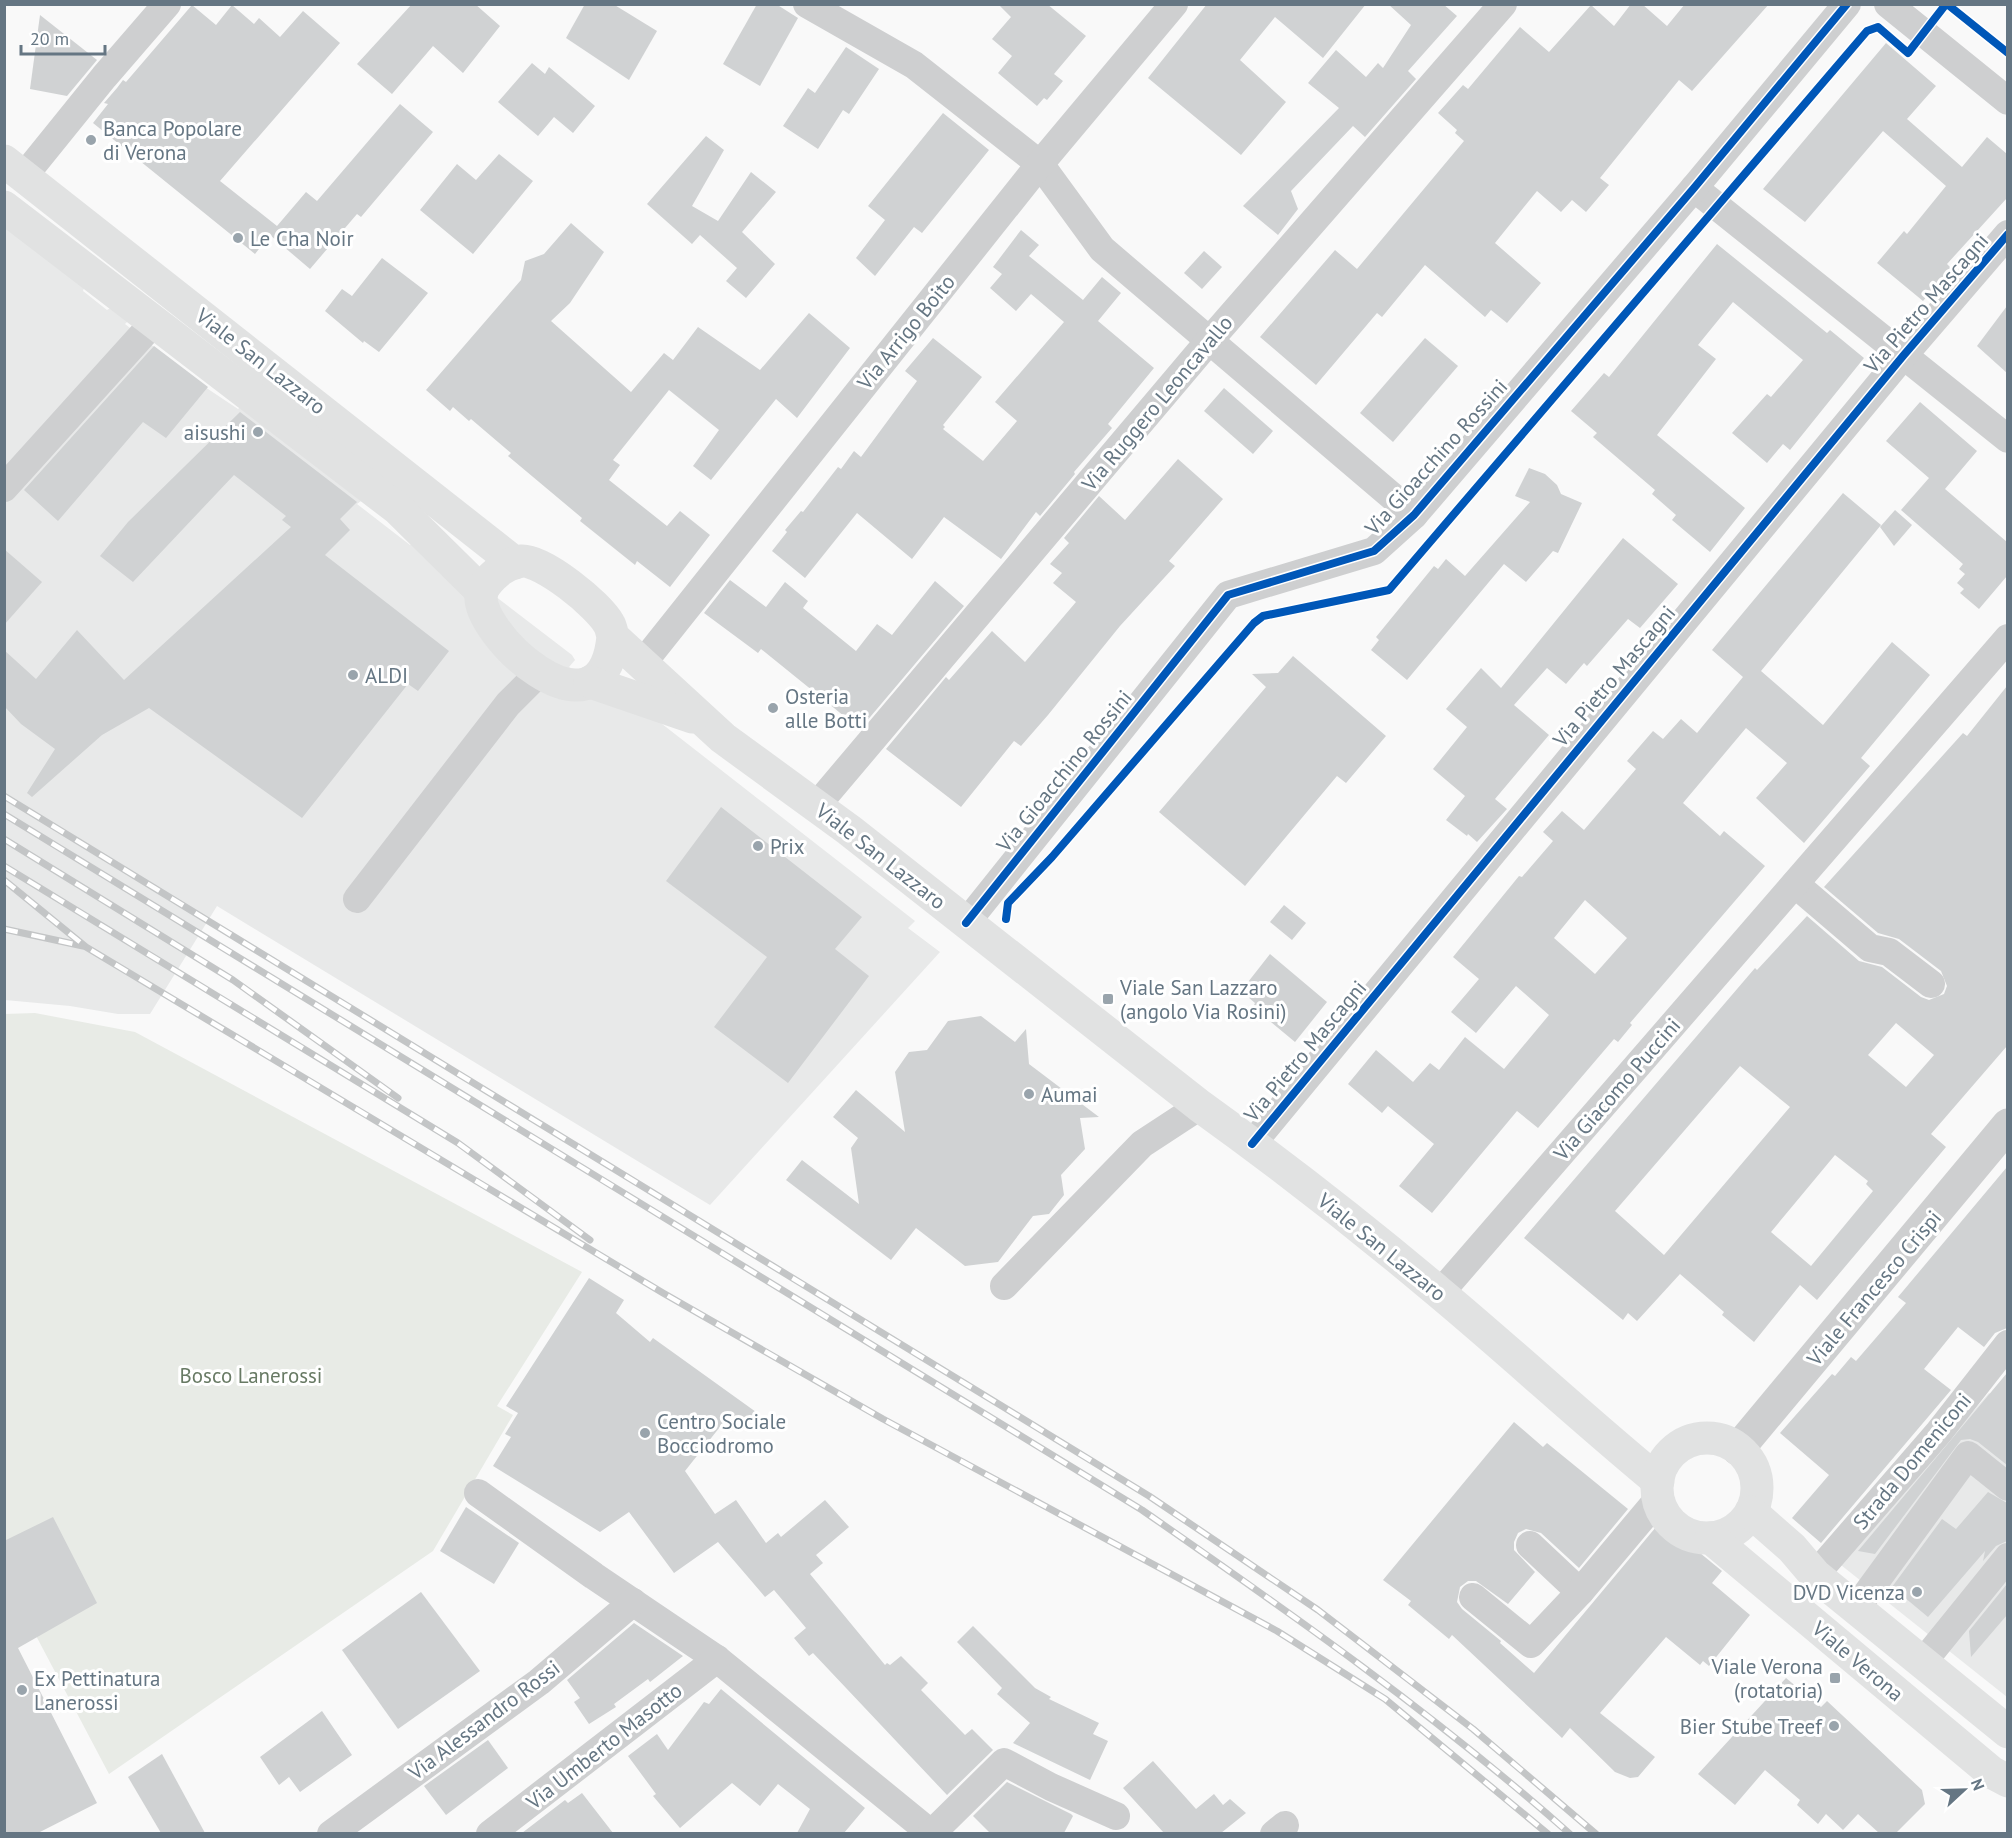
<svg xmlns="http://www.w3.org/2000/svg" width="2012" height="1838" viewBox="0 0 2012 1838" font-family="'PT Sans',sans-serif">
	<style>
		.built { fill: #e8e9e9 }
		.green { fill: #e8ebe6 }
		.building { fill: #d0d2d3; fill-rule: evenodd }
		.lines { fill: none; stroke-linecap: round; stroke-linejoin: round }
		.minor { stroke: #cecfd0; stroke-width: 28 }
		.tertiary { stroke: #cecfd0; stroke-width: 33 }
		.secondary { stroke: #e1e2e2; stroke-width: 33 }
		.rail-casing { stroke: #c3c5c6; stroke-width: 7 }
		.rail { stroke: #fff; stroke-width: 4.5; stroke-dasharray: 14; stroke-linecap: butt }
		.cycleway-casing { stroke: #fff; stroke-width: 11 }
		.cycleway { stroke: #0057b8; stroke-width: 8 }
		.poi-dot { fill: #99a4ac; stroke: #fff; stroke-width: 2 }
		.labels { text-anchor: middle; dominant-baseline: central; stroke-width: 6; stroke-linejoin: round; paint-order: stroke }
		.poi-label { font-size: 21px; fill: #657683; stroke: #fff; text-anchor: start }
		.street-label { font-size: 21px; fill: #657683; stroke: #fff }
		.park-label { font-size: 21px; fill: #687a64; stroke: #fff }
	</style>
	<rect width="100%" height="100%" fill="#f9f9f9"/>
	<g class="built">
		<path d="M4,218L86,282L83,291L107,310L117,304L129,320L125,324L205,387L238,409L244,403L361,501L357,504L410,545L419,538L572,655L575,660L569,667L630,699L915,921L908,928L940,952L710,1205L217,906L150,1014H118L70,1006L5,1000Z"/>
		<path d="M1989,1393L2007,1408V1697L1841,1565Z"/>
	</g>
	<path class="green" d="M35,1013L135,1032L582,1272L497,1406L513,1415L433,1551L109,1774L5,1577L4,1014Z"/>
	<g class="building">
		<path d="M412,4H475L500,26L463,73L433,46L392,94L357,64Z"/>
		<path d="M585,4H613L657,31L629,80L566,38Z"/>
		<path d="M757,4H776L798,18L760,86L723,64Z"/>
		<path d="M998,4H1047L1086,36L1054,74L1063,81L1047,100L1044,98L1037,106L998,73L1012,56L992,39L1011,17Z"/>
		<path d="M1207,4H1366L1323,58L1275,17L1240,60L1286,102L1241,155L1148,78Z"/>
		<path d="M1388,4H1443L1457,16L1408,71L1416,79L1365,137L1353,126L1291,191L1298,209L1278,235L1243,206L1339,108L1308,83L1336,50L1366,77L1378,63L1383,68L1411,25Z"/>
		<path d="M1631,4H1642L1667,26L1685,4H1769L1692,91L1679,80L1600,178L1609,185L1586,212L1572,200L1561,212L1537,191L1495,243L1541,283L1507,323L1491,310L1485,317L1425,265L1382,317L1377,313L1316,385L1260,337L1335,250L1357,269L1464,141L1455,133L1457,130L1438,113L1463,85L1468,89L1520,27L1549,52L1591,5L1614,26Z"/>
		<path d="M192,5L216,25L232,5L254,24L259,18L280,37L303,11L340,43L220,181L277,226L306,192L317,201L400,104L433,132L361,217L357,214L310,269L270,235L255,254L93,123L108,104L104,103L117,88L123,80L126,82Z"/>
		<path d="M40,15L97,60L67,96L30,89Z"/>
		<path d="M1886,43L1936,86L1907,119L1962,167L1987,137L2007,154V198L1947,264L1951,268L1923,301L1877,263L1904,231L1907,234L1946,186L1883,131L1805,222L1763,189Z"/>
		<path d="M846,47L879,69L849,114L843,110L818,149L783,126L808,88L815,93Z"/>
		<path d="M532,63L545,74L549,67L595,106L573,133L554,117L538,136L498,102Z"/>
		<path d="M943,113L989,150L922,233L914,227L875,276L856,258L885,220L868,206Z"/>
		<path d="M706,136L724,150L692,206L718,221L751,172L776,192L742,232L775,264L746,298L726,281L737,268L700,235L692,244L647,204Z"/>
		<path d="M499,154L533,181L473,254L420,210L457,164L476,180Z"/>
		<path d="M571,223L604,252L570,303L551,321L631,392L664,353L673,360L698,327L760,370L809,313L850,348L797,418L776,399L711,480L693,466L719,430L669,390L613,460L620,465L609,480L667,526L680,511L710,535L670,587L637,561L635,565L580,521L582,518L508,456L511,453L471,419L469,421L453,407L450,411L426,390L521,280L525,261L544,254Z"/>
		<path d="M1021,230L1039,245L1029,256L1083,300L1102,277L1121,293L1098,321L1154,368L1108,424L1112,428L1074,472L1075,474L1040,516L1036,512L1001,559L944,517L912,559L857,513L805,578L772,551L787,532L785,530L801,511L803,512L838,467L841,469L854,451L861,457L917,381L905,371L933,338L982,377L943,425L945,427L943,429L983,461L1017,421L995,402L1064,322L1031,294L1016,311L990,288L1002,274L993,267Z"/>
		<path d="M1717,244L1827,333L1830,330L1864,358L1790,450L1783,444L1767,463L1732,433L1767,394L1771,397L1803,360L1733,302L1698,345L1716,359L1657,435L1745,508L1710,552L1672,520L1676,515L1652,494L1655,490L1593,437L1597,433L1571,411L1604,373L1609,377Z"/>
		<path d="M1204,251L1222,267L1202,289L1184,273Z"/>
		<path d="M382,258L428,293L379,352L364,341L363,343L325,311L342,289L352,296Z"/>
		<path d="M2007,306V373L1977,346Z"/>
		<path d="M1425,338L1458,366L1393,442L1360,413Z"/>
		<path d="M154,346L208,387L166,438L143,422L58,521L24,490Z"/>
		<path d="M1224,388L1273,431L1253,454L1204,411Z"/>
		<path d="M1920,402L1977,451L1945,489L2007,542V576L1979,609L1960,593L1964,589L1957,583L1965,574L1959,569L1963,564L1901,510L1929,478L1886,441Z"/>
		<path d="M240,412L357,502L340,519L350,530L325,555L449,651L418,691L408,684L302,818L149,708L102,735L32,797L27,793L55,749L21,724L4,706V650L36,679L77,630L124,680L291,527L282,520L286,516L234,475L133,582L100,556L128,522Z"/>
		<path d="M1178,459L1223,499L1169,561L1175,566L1120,626L1048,715L1021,746L1014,741L961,807L886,749L946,677L949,680L992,631L1025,662L1076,602L1053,583L1062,573L1050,564L1069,543L1064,538L1099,496L1125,520Z"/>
		<path d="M1529,468L1545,474L1557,485L1561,494L1582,503L1558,553L1553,551L1526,582L1504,564L1407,680L1371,650L1379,640L1376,637L1434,566L1438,569L1446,559L1465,576L1530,502L1515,496Z"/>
		<path d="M1843,493L1881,525L1761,671L1823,725L1892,642L1930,675L1861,758L1870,766L1804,843L1756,798L1787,763L1746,728L1683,803L1720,836L1724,831L1765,866L1630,1023L1632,1025L1618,1042L1614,1039L1538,1128L1517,1111L1432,1213L1399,1186L1434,1144L1388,1106L1382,1113L1348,1084L1376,1050L1413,1082L1430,1063L1439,1070L1465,1037L1504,1069L1549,1015L1516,986L1476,1033L1451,1012L1479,979L1453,957L1519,876L1522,877L1553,841L1543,832L1562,811L1584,830L1636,769L1627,761L1653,731L1663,739L1681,719L1697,733L1743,677L1712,650ZM1585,900L1627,938L1595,974L1554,938Z"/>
		<path d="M1895,510L1912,525L1894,546L1880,527Z"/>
		<path d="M1623,538L1678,584L1640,628L1628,619L1587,666L1584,663L1566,684L1547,668L1514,705L1549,735L1495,799L1507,809L1477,842L1468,834L1467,836L1446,820L1465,796L1433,769L1467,727L1446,709L1481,668L1501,688Z"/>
		<path d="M4,549L42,582L4,625Z"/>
		<path d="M730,580L766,607L785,582L808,601L803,608L856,651L877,624L892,635L935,581L964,606L860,729L761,649L758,653L704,613Z"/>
		<path d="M1293,656L1386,736L1346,783L1337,776L1245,886L1159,812L1266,687L1252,674L1278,673Z"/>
		<path d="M2007,686V1046L1931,1134L1946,1147L1817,1300L1800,1285L1754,1342L1722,1315L1724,1312L1680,1274L1637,1321L1628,1313L1623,1320L1524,1238L1755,968L1757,970L1807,916L1859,961L1882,967L1921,997L1929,1000L1944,994L1947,986L1941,971L1899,939L1878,933L1824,887L1963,733L1967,736ZM1896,1023L1934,1055L1906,1087L1868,1055ZM1740,1066L1790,1107L1664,1255L1615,1211ZM1835,1155L1868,1181L1866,1184L1873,1191L1811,1266L1771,1232Z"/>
		<path d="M721,807L862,917L835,949L869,976L788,1083L714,1027L767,957L666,881Z"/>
		<path d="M1284,905L1306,923L1292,940L1270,922Z"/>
		<path d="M1270,954L1327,1002L1295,1042L1253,1007L1255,1003L1241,991Z"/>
		<path d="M981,1016L1015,1042L1026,1029L1029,1064L1099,1117L1080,1118L1085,1149L1061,1175L1064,1195L1049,1214L1033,1216L998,1262L965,1266L916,1228L891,1260L786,1180L802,1160L859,1204L851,1148L858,1138L833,1117L856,1090L905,1132L895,1072L909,1052L927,1050L948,1021Z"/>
		<path d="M2007,1167V1328L1995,1333L1984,1347L1958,1327L1924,1369L1951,1390L1821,1543L1792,1518L1829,1475L1780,1433L1832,1374L1835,1376L1851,1357L1856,1361L1906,1303L1898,1297Z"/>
		<path d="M589,1278L624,1300L616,1313L650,1342L653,1338L756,1412L743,1430L727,1418L685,1471L715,1514L736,1500L766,1543L778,1533L781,1537L825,1500L849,1527L816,1555L823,1563L810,1574L885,1665L887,1663L890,1665L901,1656L928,1683L921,1690L965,1735L972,1729L993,1750L947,1795L813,1653L809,1656L794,1638L806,1628L774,1590L765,1597L718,1542L674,1573L629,1512L600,1532L493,1466L511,1437L505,1434L518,1413L506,1406Z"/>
		<path d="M2007,1373V1465L1978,1442L1970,1439L1961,1440L1875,1554L1858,1551Z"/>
		<path d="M1514,1422L1543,1447L1547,1443L1628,1509L1579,1568L1541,1533L1526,1529L1518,1533L1514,1542V1550L1535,1572L1508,1604L1476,1581H1468L1460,1587L1457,1602L1462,1609L1501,1641L1500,1643L1534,1673L1661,1521L1722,1571L1712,1583L1750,1615L1709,1666L1703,1661L1700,1665L1666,1637L1600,1713L1655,1757L1638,1777L1630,1778L1615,1772L1570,1728L1562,1738L1452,1635L1449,1639L1408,1605L1411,1601L1383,1580Z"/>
		<path d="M1988,1492L2007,1503V1541L1996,1546L1983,1561L1985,1551L1928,1617L1892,1587L1942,1519L1956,1529Z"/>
		<path d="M466,1507L519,1543L494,1584L440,1551Z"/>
		<path d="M53,1517L97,1603L18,1648L97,1803L38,1833H4V1541Z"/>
		<path d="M2007,1584V1615L1971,1657L1969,1631Z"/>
		<path d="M421,1592L480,1671L398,1729L342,1650Z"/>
		<path d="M634,1623L683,1656L650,1682L648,1679L614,1704L616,1707L589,1724L574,1702L580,1698L567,1680Z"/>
		<path d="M973,1626L1035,1688L1051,1697L1049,1699L1099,1723L1093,1734L1108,1741L1090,1780L1013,1743L1030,1723L997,1694L1002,1688L957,1642Z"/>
		<path d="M1786,1678L1821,1707L1827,1701L1922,1790L1925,1804L1896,1833H1879L1858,1814L1843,1830L1826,1814L1818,1824L1797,1805L1800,1800L1765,1770L1735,1805L1698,1774Z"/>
		<path d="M721,1689L865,1808L844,1833H797L810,1809L778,1784L760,1806L732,1783L680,1828L653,1796L656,1794L628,1756L657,1734L668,1750L704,1702L709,1704Z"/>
		<path d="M322,1711L352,1755L300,1792L289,1777L279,1785L260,1757Z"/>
		<path d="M488,1740L508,1768L446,1815L424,1786Z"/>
		<path d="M162,1754L205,1833H161L128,1777Z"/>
		<path d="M1153,1761L1196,1809L1214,1794L1223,1805L1230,1799L1246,1813L1221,1833H1164L1123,1788Z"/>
		<path d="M1007,1782L1071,1814L1073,1816L1064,1833H990L973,1816Z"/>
		<path d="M582,1793L613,1833H522L565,1800L568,1803Z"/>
	</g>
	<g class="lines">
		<g class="minor">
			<path d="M807,4L914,65L1040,164L1102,249L1414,515"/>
			<path d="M1888,4L2008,101"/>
			<path d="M24,176L104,77L167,4"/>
			<path d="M1694,188L2008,439"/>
			<path d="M4,488L155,321"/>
			<path d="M642,664L1040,164L1174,4"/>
			<path d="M817,805L1209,341L1503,4"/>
			<path d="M1795,884L1870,948L1889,952L1931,984"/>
			<path d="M357,899L508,704L540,672"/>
			<path d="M966,923L1228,595L1374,551L1414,515L1694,188L1847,4"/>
			<path d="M1252,1144L1903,356L2008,234"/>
			<path d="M1004,1286L1142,1144L1200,1106"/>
			<path d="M1440,1293L2008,638"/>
			<path d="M478,1493L594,1576L717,1659L932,1834"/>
			<path d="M1530,1545L1580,1592"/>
			<path d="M1815,1575L1939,1432L2008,1344"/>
			<path d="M1473,1597L1531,1644L1580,1592L1659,1498"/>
			<path d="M1857,1607L1968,1455L2008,1487"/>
			<path d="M1923,1662L2008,1557"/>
			<path d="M932,1833L1004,1762L1051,1787L1116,1816"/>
			<path d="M331,1834L539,1682L633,1602"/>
			<path d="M490,1834L717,1659"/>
			<path d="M1274,1834L1285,1825"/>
		</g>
		<path class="tertiary" d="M1738,1449L2008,1125"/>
		<g class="secondary">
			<path d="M4,161L515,563"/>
			<path d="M4,207L398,509L482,592"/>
			<path d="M613,637C601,753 468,627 482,591C485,583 494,575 500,570C507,566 513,562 521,561C542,559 599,605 609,624C611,627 612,633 613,637L723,738L849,830L1200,1106C1282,1165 1363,1228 1441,1294C1514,1355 1584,1420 1658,1481"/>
			<path d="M590,682L692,717"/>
			<circle cx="1707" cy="1488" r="50"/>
			<path d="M1751,1512L1792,1548L1815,1575L2008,1732"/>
			<path d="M1711,1538L1991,1772L2008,1781"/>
		</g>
		<defs>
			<g id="rail">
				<path d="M4,796L1149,1496L1318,1610L1473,1729L1596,1834"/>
				<path d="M4,814L1142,1510C1289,1612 1436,1715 1570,1834"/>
				<path d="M4,839L233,980L398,1098"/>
				<path d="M4,866L458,1143L590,1240"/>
				<path d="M4,880L86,947L663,1293L883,1419L1277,1631L1385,1699L1548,1834"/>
				<path d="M4,929L83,946"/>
			</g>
		</defs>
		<use href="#rail" class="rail-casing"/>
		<use href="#rail" class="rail"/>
		<defs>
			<g id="cycleway">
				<path d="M1947,4L2008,53"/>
				<path d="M1006,919L1008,903L1052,857L1254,623L1263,616L1389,590L1867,31L1878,27L1908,53L1946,4"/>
				<path d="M966,923L1228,595L1374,551L1414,515L1694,188L1847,4"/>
				<path d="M1252,1144L1903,356L2008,234"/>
			</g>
		</defs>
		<use href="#cycleway" class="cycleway-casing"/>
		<use href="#cycleway" class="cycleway"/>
	</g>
	<g class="poi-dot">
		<circle cx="91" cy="140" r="6"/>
		<circle cx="238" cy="238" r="6"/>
		<circle cx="258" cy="432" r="6"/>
		<circle cx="353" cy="675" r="6"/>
		<circle cx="773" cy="708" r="6"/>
		<circle cx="758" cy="846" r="6"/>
		<rect x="1102" y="993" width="12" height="12" rx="3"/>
		<circle cx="1029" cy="1094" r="6"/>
		<circle cx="645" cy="1433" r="6"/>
		<circle cx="1917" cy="1592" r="6"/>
		<rect x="1829" y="1672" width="12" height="12" rx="3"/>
		<circle cx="22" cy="1690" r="6"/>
		<circle cx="1834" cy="1726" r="6"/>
	</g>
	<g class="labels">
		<g class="poi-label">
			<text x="103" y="128">Banca Popolare<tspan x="103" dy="24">di Verona</tspan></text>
			<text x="250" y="238">Le Cha Noir</text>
			<text x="246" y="432" text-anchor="end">aisushi</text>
			<text x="365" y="675">ALDI</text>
			<text x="785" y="696">Osteria<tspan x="785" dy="24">alle Botti</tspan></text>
			<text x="770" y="846">Prix</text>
			<text x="1120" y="987">Viale San Lazzaro<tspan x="1120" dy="24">(angolo Via Rosini)</tspan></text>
			<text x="1041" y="1094">Aumai</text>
			<text x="657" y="1421">Centro Sociale<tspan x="657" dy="24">Bocciodromo</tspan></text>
			<text x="1905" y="1592" text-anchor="end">DVD Vicenza</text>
			<text x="1823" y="1666" text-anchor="end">Viale Verona<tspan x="1823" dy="24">(rotatoria)</tspan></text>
			<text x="34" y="1678">Ex Pettinatura<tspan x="34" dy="24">Lanerossi</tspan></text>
			<text x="1822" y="1726" text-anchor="end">Bier Stube Treef</text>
		</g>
		<g class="street-label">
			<text transform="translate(1926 303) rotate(-49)">Via Pietro Mascagni</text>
			<text transform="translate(906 332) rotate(-51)">Via Arrigo Boito</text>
			<text transform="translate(261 361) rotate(38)">Viale San Lazzaro</text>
			<text transform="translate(1157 403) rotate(-50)">Via Ruggero Leoncavallo</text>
			<text transform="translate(1436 457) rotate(-48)">Via Gioacchino Rossini</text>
			<text transform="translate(1614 676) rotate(-50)">Via Pietro Mascagni</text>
			<text transform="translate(1064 771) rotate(-51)">Via Gioacchino Rossini</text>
			<text transform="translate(881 856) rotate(38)">Viale San Lazzaro</text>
			<text transform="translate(1305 1051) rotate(-50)">Via Pietro Mascagni</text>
			<text transform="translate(1617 1089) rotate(-49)">Via Giacomo Puccini</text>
			<text transform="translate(1382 1247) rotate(39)">Viale San Lazzaro</text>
			<text transform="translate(1874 1288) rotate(-50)">Viale Francesco Crispi</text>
			<text transform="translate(1912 1461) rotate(-50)">Strada Domeniconi</text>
			<text transform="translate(1858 1661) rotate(40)">Viale Verona</text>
			<text transform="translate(484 1720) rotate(-37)">Via Alessandro Rossi</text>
			<text transform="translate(604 1746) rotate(-38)">Via Umberto Masotto</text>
		</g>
		<g class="park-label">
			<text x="251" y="1375">Bosco Lanerossi</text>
		</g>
	</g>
	<rect width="2012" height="1838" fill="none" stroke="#657683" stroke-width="12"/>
	<g transform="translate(1964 1790) rotate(68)" stroke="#ffffff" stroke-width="4.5" paint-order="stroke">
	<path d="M0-4.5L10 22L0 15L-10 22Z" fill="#657683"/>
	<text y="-9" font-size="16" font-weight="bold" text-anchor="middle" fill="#657683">N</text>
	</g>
	<path d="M21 45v9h84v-9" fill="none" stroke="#657683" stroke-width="3"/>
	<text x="30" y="45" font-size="18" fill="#657683" stroke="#ffffff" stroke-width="4.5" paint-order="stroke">20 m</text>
</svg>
